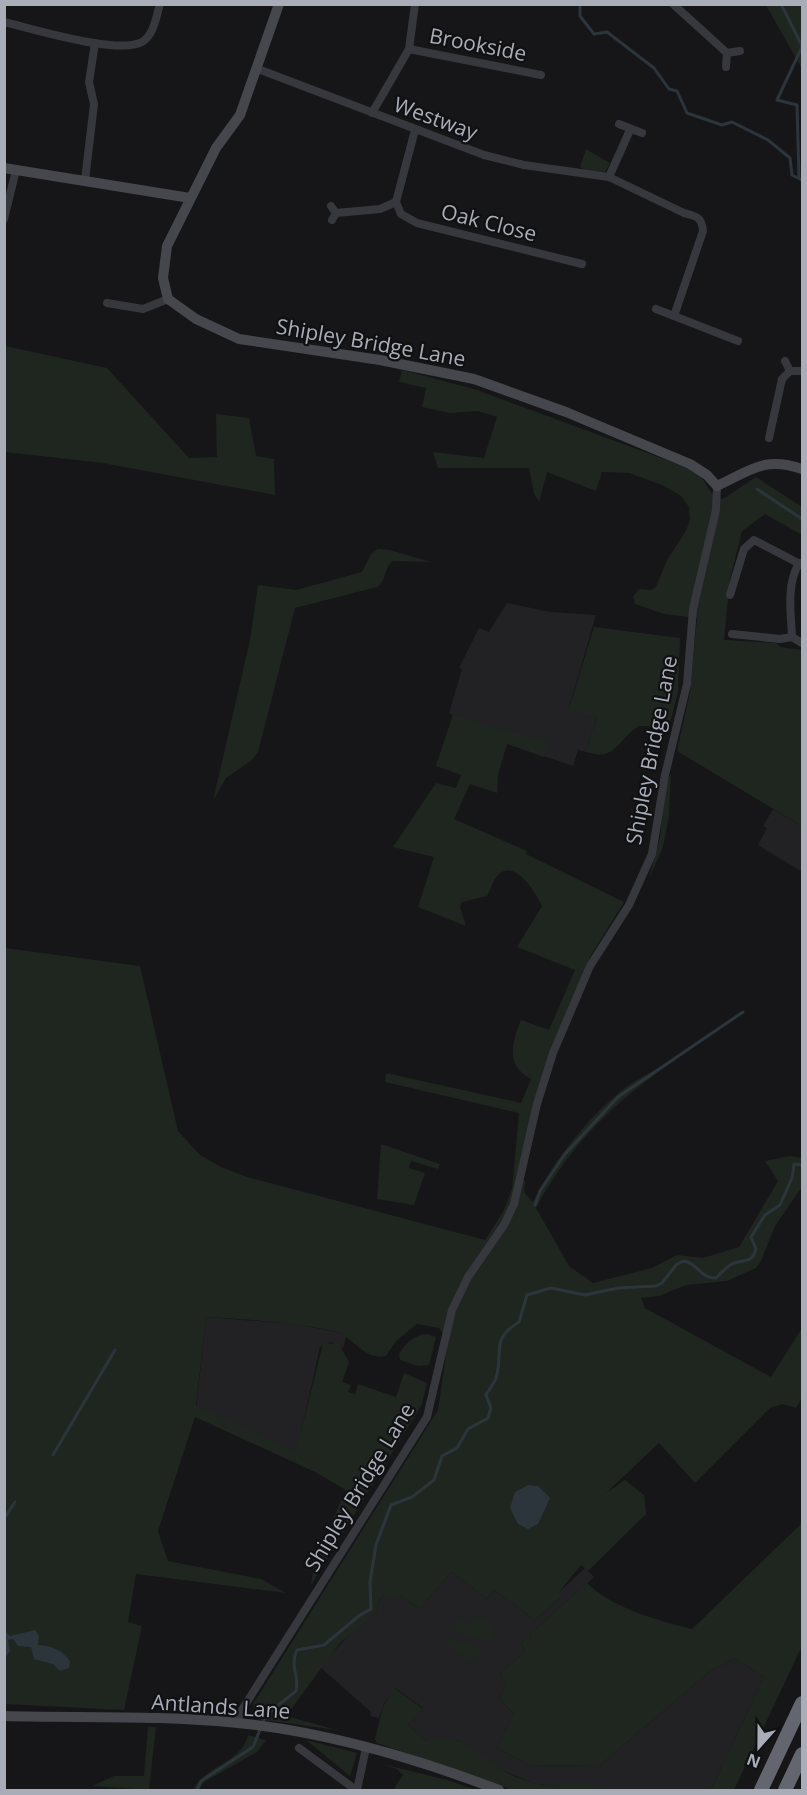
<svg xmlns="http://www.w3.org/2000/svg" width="807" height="1795" viewBox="0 0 807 1795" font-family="'Open Sans',sans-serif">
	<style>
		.built { fill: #222225 }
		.green { fill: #1e261f }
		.water { fill: #2c353c }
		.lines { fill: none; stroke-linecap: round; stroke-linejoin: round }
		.stream { stroke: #2c353c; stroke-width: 3 }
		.street { stroke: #37383d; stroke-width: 8 }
		.secondary { stroke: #45474d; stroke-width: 10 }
		.highway { stroke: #63666e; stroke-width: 14 }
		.labels { text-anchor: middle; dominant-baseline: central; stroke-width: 4.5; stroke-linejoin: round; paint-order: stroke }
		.street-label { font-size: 21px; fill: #a8adb8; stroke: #111113 }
	</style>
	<rect width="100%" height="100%" fill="#161618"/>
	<g class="built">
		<path d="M507,603L551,612L596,615L569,708L597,718L586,752L578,750L573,766L476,733L436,766L453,715L449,713L462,669L459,668L479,628L489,632Z"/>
		<path d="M773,809L802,826V872L758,845L767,828L763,826Z"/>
		<path d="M206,1317L296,1324L347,1334L343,1348L331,1342L320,1347L295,1460L196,1410Z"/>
		<path d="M585,1568L594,1577L530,1634L531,1639L526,1638L521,1643L525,1651L500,1674L506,1685L499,1699L514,1714L497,1748L529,1765L599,1766L709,1672L734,1658L764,1677L711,1790H603L591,1785L563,1788L532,1783L502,1770L458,1741L443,1738L426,1741L408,1725L423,1708L395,1688L384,1704L379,1718L370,1716L371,1712L320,1667L356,1627L375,1614L379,1600L384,1595H400L420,1609L451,1572L487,1599L494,1590L535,1620L562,1596L559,1592Z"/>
	</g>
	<g class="green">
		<path d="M766,5H802V69Z"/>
		<path d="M586,149L610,163L605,172L587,171L580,167Z"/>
		<path d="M5,346L107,368L189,458L217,457L216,414L249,418L256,456L274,459L275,495L103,463L5,452Z"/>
		<path d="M402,370L474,389L691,469L700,475L714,497L723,499L756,477L802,507V535L765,514L742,531L730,579L724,640L776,643L780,647L802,650V826L677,751L690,692L697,618L664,614L635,604L633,597L639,589L651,590L656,587L667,560L686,531L690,520L689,507L681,496L662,485L629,473L602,472L596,491L547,472L539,502L534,493L529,468H438L433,452L484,458L497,417L478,411L450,413L422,407L426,388L399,382Z"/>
		<path d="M378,549L390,550L431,562L393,561C383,568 387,581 377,587L295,608L258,752L252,760L226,778L213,801L250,640L258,585L296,590L362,572L371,554Z"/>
		<path d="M594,627L680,638L678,692L669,727L639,726C617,739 617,762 586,752L597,718L569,709Z"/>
		<path d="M453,715L549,743L544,757L507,744L498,775L497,793L470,784L454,819L527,851L526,854L624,902L590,957L549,1057L519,1179L525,1181L524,1192L533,1202C552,1162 592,1112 629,1085C644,1075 661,1067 677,1059C616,1100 571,1143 536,1208L569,1266L593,1283L652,1268L677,1255L703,1258L739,1247L778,1181L765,1161L790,1156L802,1158V1187L775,1226L761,1261L756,1268L727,1281L686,1285L659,1296L641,1298L645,1308L771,1377L802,1328V1398L796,1408L782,1404L770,1408L695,1483L659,1443L606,1493L625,1480L644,1495L646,1514L588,1571L581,1565L559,1592L563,1595L535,1620L494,1590L487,1599L451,1572L420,1609L400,1595H384L379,1600L375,1614L340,1643L286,1716L337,1730L257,1719L253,1704L438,1410L448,1341L439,1328L417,1324L396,1341L386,1356C368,1360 358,1345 346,1337V1334C300,1322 253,1320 206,1317L196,1406L296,1452L323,1343L339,1344L349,1362L342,1382L351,1385L348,1392L355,1394L358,1384L396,1397L404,1373L427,1383L422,1404L311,1585L315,1559L346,1490L315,1472L195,1417L158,1531L168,1561L261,1579L286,1593L136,1574L128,1622L142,1626L124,1710L5,1704V948L140,966L178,1131L200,1155L221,1167L247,1177L485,1240L504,1210L512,1189L519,1113L385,1082L386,1073L521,1103L531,1079C505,1066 512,1042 521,1020L549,1030L575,970L517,947L542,906C536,893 515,858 498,875C492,881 491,890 487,896L462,902L460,907L466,926L418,907L434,857L393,847L436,783L456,788L461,775L436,766Z"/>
		<path d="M671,773L669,816L663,847L649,878L660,838L665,788Z"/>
		<path d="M381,1144L440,1164L438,1169L411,1161L409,1168L425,1173L414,1205L377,1199Z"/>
		<path d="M427,1334L436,1337L429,1365L418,1366L400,1360L399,1354C405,1344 415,1334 427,1334Z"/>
		<path d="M802,1523V1646L734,1790H711L764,1677L734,1658L709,1672L599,1766L529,1765L497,1748L514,1714L499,1699L506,1685L500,1674L525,1651L521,1643L527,1637L531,1639L530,1634L587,1583C614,1609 657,1620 692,1629Z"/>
		<path d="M475,1616L494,1627L495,1635L491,1640H481L455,1630L460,1618L469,1624Z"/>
		<path d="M440,1636L485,1649L470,1664Z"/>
		<path d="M394,1688L423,1709L408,1725L426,1741C456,1729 477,1754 501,1769C515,1778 532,1784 549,1786C565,1788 591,1779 603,1790H512L377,1743L375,1739L383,1707Z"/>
		<path d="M148,1727H156L149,1790L92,1786L114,1776H144Z"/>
		<path d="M248,1735L266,1740L257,1752L204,1782L199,1790H193C203,1767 243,1762 248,1735Z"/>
		<path d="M306,1740L357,1753L350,1776Z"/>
		<path d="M382,1764L447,1780L476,1790H393L403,1775L397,1769Z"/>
	</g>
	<g class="water">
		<path d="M528,1485L538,1486L550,1498L538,1524L528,1529L518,1524L510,1508L515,1492Z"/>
		<path d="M35,1630L39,1636L38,1645C52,1646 60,1649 70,1661L69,1668L60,1671L53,1664L34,1659L31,1647L18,1646L13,1639L8,1640L10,1651L5,1658V1631L10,1636Z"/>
	</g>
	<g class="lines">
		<g class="stream">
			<path d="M580,4V16L594,34L607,32L654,68L669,89L677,91L687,113L722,125L732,122L768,140L790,158L792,175L802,180"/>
			<path d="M781,4L802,46"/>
			<path d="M799,177L797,105L777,100L802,47"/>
			<path d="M757,489L802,519"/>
			<path d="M535,1205L540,1191L565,1154L618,1097L743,1012"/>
			<path d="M53,1455L115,1350"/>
			<path d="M4,1519L15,1502"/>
			<path d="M197,1790L201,1781L253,1747L266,1715L296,1691C300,1677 289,1667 297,1650L324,1645L360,1615L371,1609L370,1582L376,1545L391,1505L412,1497L434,1480L442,1456L457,1448L468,1429L488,1418L491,1408L486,1395C489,1389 494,1384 496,1378C504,1350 490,1340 519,1322L527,1295L551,1288L585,1295L618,1288L656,1286L662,1283L676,1265L683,1261C697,1262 701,1279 716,1278C721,1273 726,1267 732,1264C744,1259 752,1264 756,1249L751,1237L765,1215L780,1205L792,1178L794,1164L802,1165"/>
		</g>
		<g class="street">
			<path d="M673,4L727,53"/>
			<path d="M4,22C34,29 118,55 142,42C154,35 156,17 160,4"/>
			<path d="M409,49L415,4"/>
			<path d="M726,67L727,53L740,51"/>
			<path d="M258,69L484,155L524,165L609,177L684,213C696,216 702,217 703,231L674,316"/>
			<path d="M372,113L409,49L541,75"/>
			<path d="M619,124L642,133"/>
			<path d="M415,130L396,202L401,214L417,223L582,264"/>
			<path d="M609,177L630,130"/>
			<path d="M85,180L94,104L89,82L95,43"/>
			<path d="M331,206L336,213L332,220"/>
			<path d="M336,213L380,209L396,202"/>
			<path d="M4,219L16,170"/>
			<path d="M107,303L143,309L168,299"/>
			<path d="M656,309L738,341"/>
			<path d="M785,361L790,371"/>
			<path d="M769,438L782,379L790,371H802"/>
			<path d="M730,595L744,549L754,540L802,565"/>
			<path d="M732,634L780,639L792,637L802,643"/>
			<path d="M792,637C791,612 786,586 799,563"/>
			<path d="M237,1723L240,1713L427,1417L452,1310L468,1277L504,1225L514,1204L537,1104L553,1053L590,966L629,905L652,854L665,775L687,684L693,609L716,510L717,486"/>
			<path d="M299,1748L356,1790"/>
			<path d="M357,1790L366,1748"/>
		</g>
		<g class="secondary">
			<path d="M279,4L240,115L216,148L167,246L163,278L168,299L196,319L239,339L380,360L474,379L566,412L690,464L707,475L717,486C751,470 765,456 802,469"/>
			<path d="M4,168L190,198"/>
			<path d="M4,1716C82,1718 161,1715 238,1723C327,1732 415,1758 499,1790"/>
		</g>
		<g class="highway">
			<path d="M761,1790L802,1703"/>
			<path d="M785,1790L802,1754"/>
		</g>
	</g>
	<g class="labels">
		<g class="street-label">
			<text transform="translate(478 44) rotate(11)">Brookside</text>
			<text transform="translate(436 118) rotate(20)">Westway</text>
			<text transform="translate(489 222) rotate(14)">Oak Close</text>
			<text transform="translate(371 342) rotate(10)">Shipley Bridge Lane</text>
			<text transform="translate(651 750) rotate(-79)">Shipley Bridge Lane</text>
			<text transform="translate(359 1487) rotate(-59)">Shipley Bridge Lane</text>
			<text transform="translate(221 1706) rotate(4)">Antlands Lane</text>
		</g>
	</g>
	<rect width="807" height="1795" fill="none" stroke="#a8adb8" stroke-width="12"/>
	<g transform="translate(759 1747) rotate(201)" stroke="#111113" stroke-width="4.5" paint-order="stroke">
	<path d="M0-4.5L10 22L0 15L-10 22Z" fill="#a8adb8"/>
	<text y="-9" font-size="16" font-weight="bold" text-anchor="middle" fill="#a8adb8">N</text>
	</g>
</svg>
